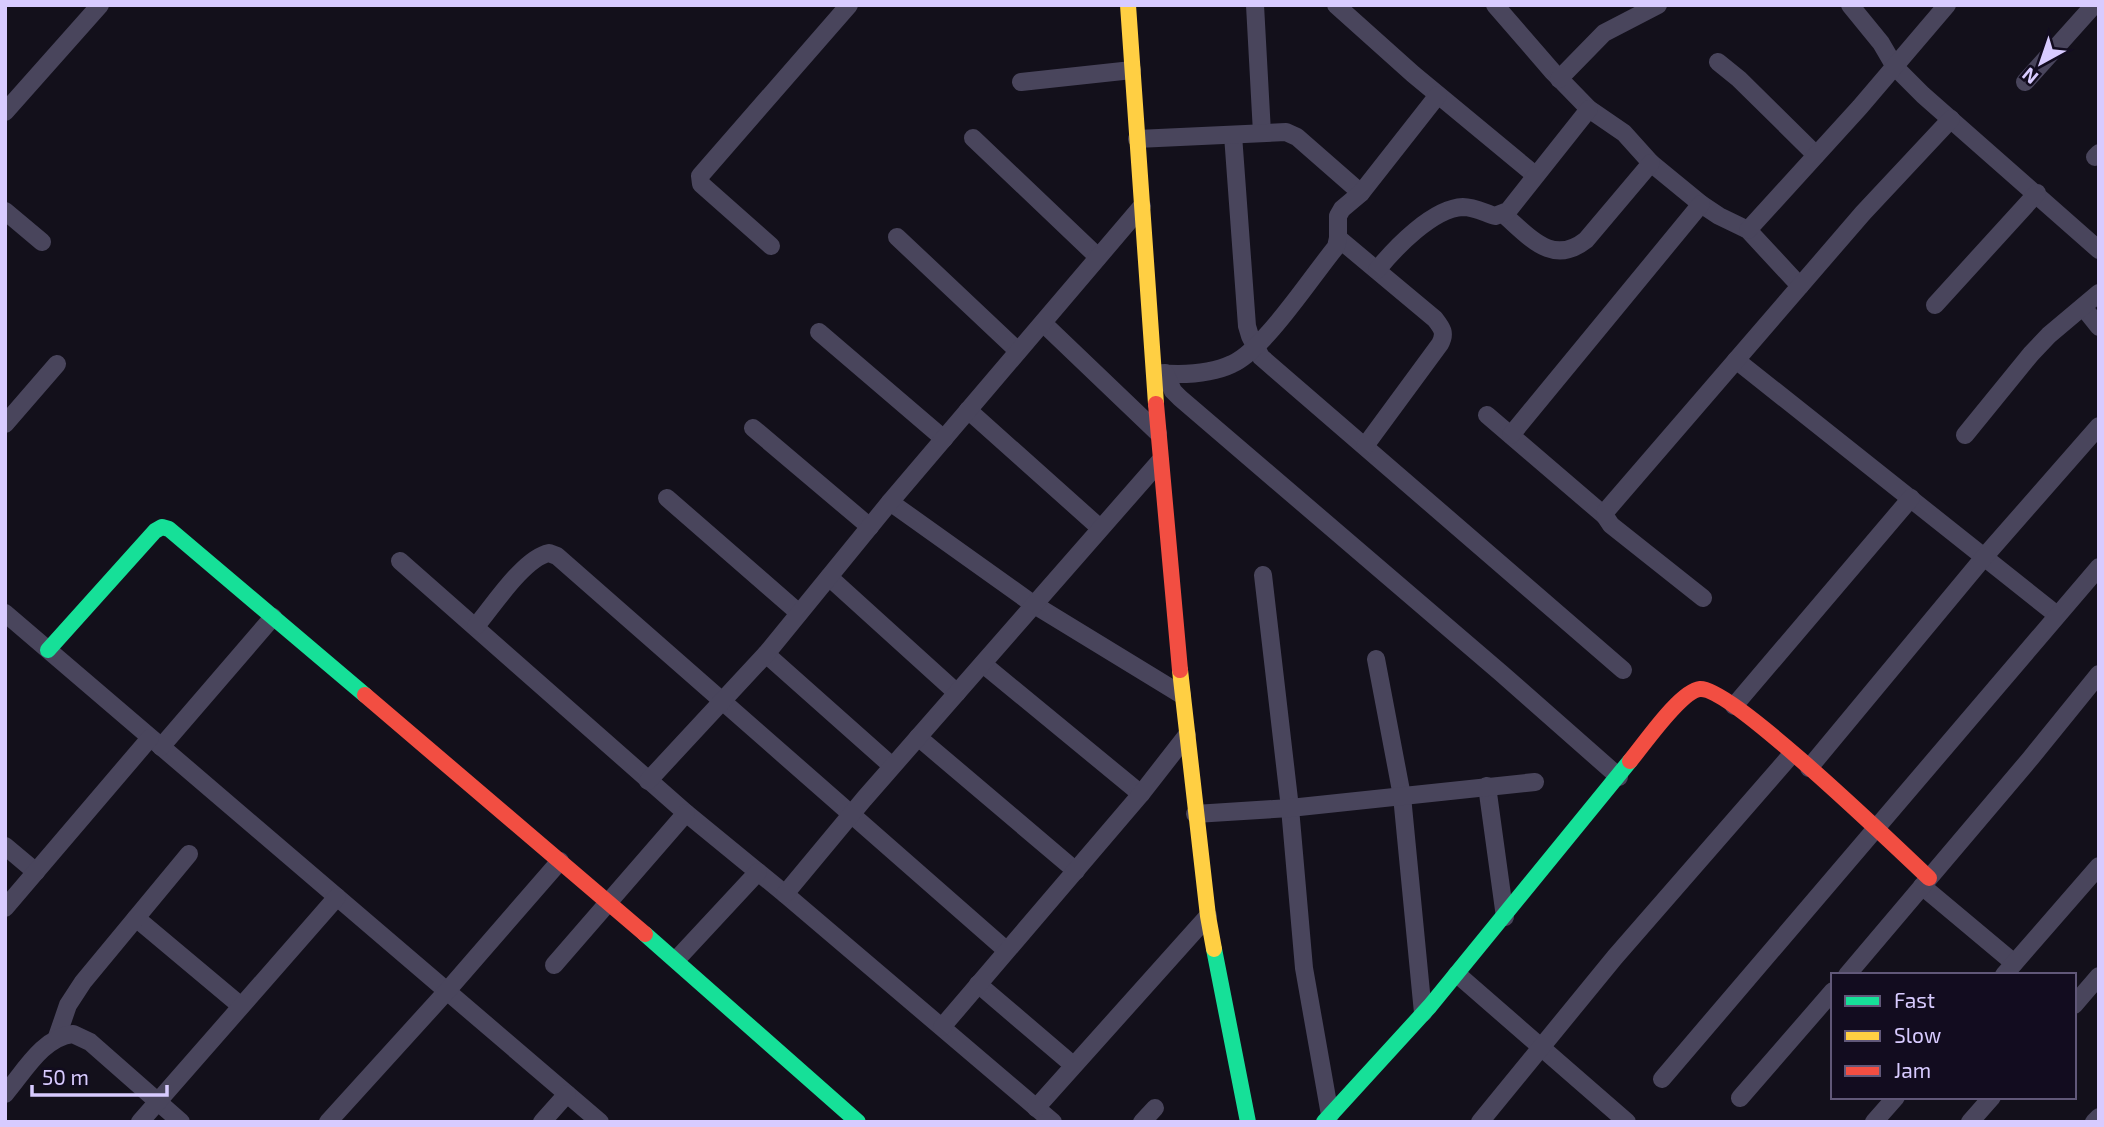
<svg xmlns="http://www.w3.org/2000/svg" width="2104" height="1127" viewBox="0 0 2104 1127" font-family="'Exo 2',sans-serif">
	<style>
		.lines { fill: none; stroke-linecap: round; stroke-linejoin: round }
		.street { stroke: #49455c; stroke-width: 18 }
		.fast { stroke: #16e098; stroke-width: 16 }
		.slow { stroke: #ffcf43; stroke-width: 16 }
		.jam { stroke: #f24e42; stroke-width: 16 }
	</style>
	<rect width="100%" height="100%" fill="#13101b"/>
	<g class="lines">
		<g class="street">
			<path d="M1255,5L1262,133"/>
			<path d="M1336,5L1413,74L1535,175"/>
			<path d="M1495,5L1553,72L1589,109L1624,133L1651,163L1701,204L1719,216L1748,230L1800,286"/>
			<path d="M1850,5L1881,43L1895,67L1923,95L2099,250"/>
			<path d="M1718,62L1739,79L1816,155"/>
			<path d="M1559,79L1604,33L1658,5"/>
			<path d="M1021,82L1132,70"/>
			<path d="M2025,82L2094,5"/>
			<path d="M5,112L100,5"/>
			<path d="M1233,135L1247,326L1250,336L1261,357L1623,670"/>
			<path d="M973,138L1098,257"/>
			<path d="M1137,139L1286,132L1297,137L1361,193"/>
			<path d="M2095,157L2099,153"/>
			<path d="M5,211L42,242"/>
			<path d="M1503,214C1529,236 1552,267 1586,240L1651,163"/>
			<path d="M1748,230L1860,107L1947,5"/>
			<path d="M897,237L1018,351"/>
			<path d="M1338,238L1435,319C1442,328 1446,333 1440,344L1365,446"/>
			<path d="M771,246L701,184L700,176L849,5"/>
			<path d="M1377,270C1395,248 1433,208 1463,207C1474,207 1485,213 1495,216L1508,211L1589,109"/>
			<path d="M1935,305L2037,193"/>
			<path d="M2083,307L2099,327"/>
			<path d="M1043,323L1158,433"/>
			<path d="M819,332L944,439"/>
			<path d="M1736,360L2057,615"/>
			<path d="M1157,373C1181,375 1211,374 1232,364C1264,350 1312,276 1336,247L1338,238V216L1342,209L1361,193L1438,95"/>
			<path d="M1165,373L1173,391L1180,398L1501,673L1619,777"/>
			<path d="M968,410L1100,528"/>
			<path d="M1487,415L1605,516"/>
			<path d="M5,424L57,364"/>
			<path d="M753,428L870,527"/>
			<path d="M1511,435L1701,204"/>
			<path d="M1965,435L2031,354L2049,335L2099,293"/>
			<path d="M667,498L799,613"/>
			<path d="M890,502L1033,604L1182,695"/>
			<path d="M400,561L686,813L785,894L1053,1122"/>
			<path d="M1263,575L1290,808L1304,968L1330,1115"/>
			<path d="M829,577L957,693"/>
			<path d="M1703,598L1611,525L1605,516L1606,511L1863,213L1951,119"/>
			<path d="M5,613L600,1122"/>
			<path d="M476,626C493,606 524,558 549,553L557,556L1006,950"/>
			<path d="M766,654L892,766"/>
			<path d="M1376,659L1402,796L1423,1013"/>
			<path d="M983,664L1141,794"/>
			<path d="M1734,706L1911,498"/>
			<path d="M918,737L1076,871"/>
			<path d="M161,747L273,617"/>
			<path d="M1809,768L1985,556L2099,426"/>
			<path d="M648,781L766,654L890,502L1142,206"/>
			<path d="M1487,786L1505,917"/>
			<path d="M1195,814L1290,808L1535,782"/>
			<path d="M5,846L36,872"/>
			<path d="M1922,886L2014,963"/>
			<path d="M785,894L864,799L1160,461"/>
			<path d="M5,908L150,738"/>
			<path d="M136,918L241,1006"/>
			<path d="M677,959L758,872"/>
			<path d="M554,965L686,813"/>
			<path d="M1457,974L1627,1122"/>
			<path d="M1847,975L2030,759L2099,674"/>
			<path d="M2004,975L2099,866"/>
			<path d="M978,984L1073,1065"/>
			<path d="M2074,1005L2099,976"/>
			<path d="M942,1027L1141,794L1187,735"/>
			<path d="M57,1037L68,1005L83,982L189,854"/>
			<path d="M1662,1079L2099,567"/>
			<path d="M5,1094C24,1072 43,1037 73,1034L90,1042L181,1122"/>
			<path d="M1740,1098L1833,991"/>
			<path d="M1036,1108L1208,916"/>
			<path d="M140,1122L337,897"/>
			<path d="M328,1122L447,991L560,861"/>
			<path d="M542,1122L567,1094"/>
			<path d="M1142,1122L1155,1108"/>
			<path d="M1480,1122L1615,957L1792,754"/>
			<path d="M1874,1122L1896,1097"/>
			<path d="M1970,1122L1992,1097"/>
			<path d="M2094,1122L2099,1117"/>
		</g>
		<g class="fast">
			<path d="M48,650L155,531L162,527L169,529L365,695"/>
			<path d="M645,934L858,1122"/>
			<path d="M1214,949L1248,1122"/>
			<path d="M1324,1122L1430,1006L1630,761"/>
		</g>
		<g class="slow">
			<path d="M1128,5L1156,404"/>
			<path d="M1180,670L1208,916L1214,949"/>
		</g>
		<g class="jam">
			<path d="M1156,404L1180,670"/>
			<path d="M365,695L645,934"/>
			<path d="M1630,761C1643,746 1680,691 1700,689C1731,687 1898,849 1929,878"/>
		</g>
	</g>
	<rect width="2104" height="1127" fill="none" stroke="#d8cbff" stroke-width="14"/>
	<rect x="1831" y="973" width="245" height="126" fill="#120c1f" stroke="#615879" stroke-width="2"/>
	<rect x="1845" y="996" width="35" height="10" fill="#16e098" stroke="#615879" stroke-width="2"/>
	<text x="1894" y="1008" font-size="21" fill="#d8cbff">Fast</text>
	<rect x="1845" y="1031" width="35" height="10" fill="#ffcf43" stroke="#615879" stroke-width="2"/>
	<text x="1894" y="1043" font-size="21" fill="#d8cbff">Slow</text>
	<rect x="1845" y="1066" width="35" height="10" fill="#f24e42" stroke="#615879" stroke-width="2"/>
	<text x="1894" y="1078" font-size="21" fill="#d8cbff">Jam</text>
	<g transform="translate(2041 63) rotate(220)" stroke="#120c1f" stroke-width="5" paint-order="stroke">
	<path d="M0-5L12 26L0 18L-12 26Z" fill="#d8cbff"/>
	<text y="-10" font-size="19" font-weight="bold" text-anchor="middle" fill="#d8cbff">N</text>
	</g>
	<path d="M32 1085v10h135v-10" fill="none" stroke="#d8cbff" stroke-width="3.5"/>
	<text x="42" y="1085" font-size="21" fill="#d8cbff" stroke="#120c1f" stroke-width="5" paint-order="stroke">50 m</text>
</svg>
